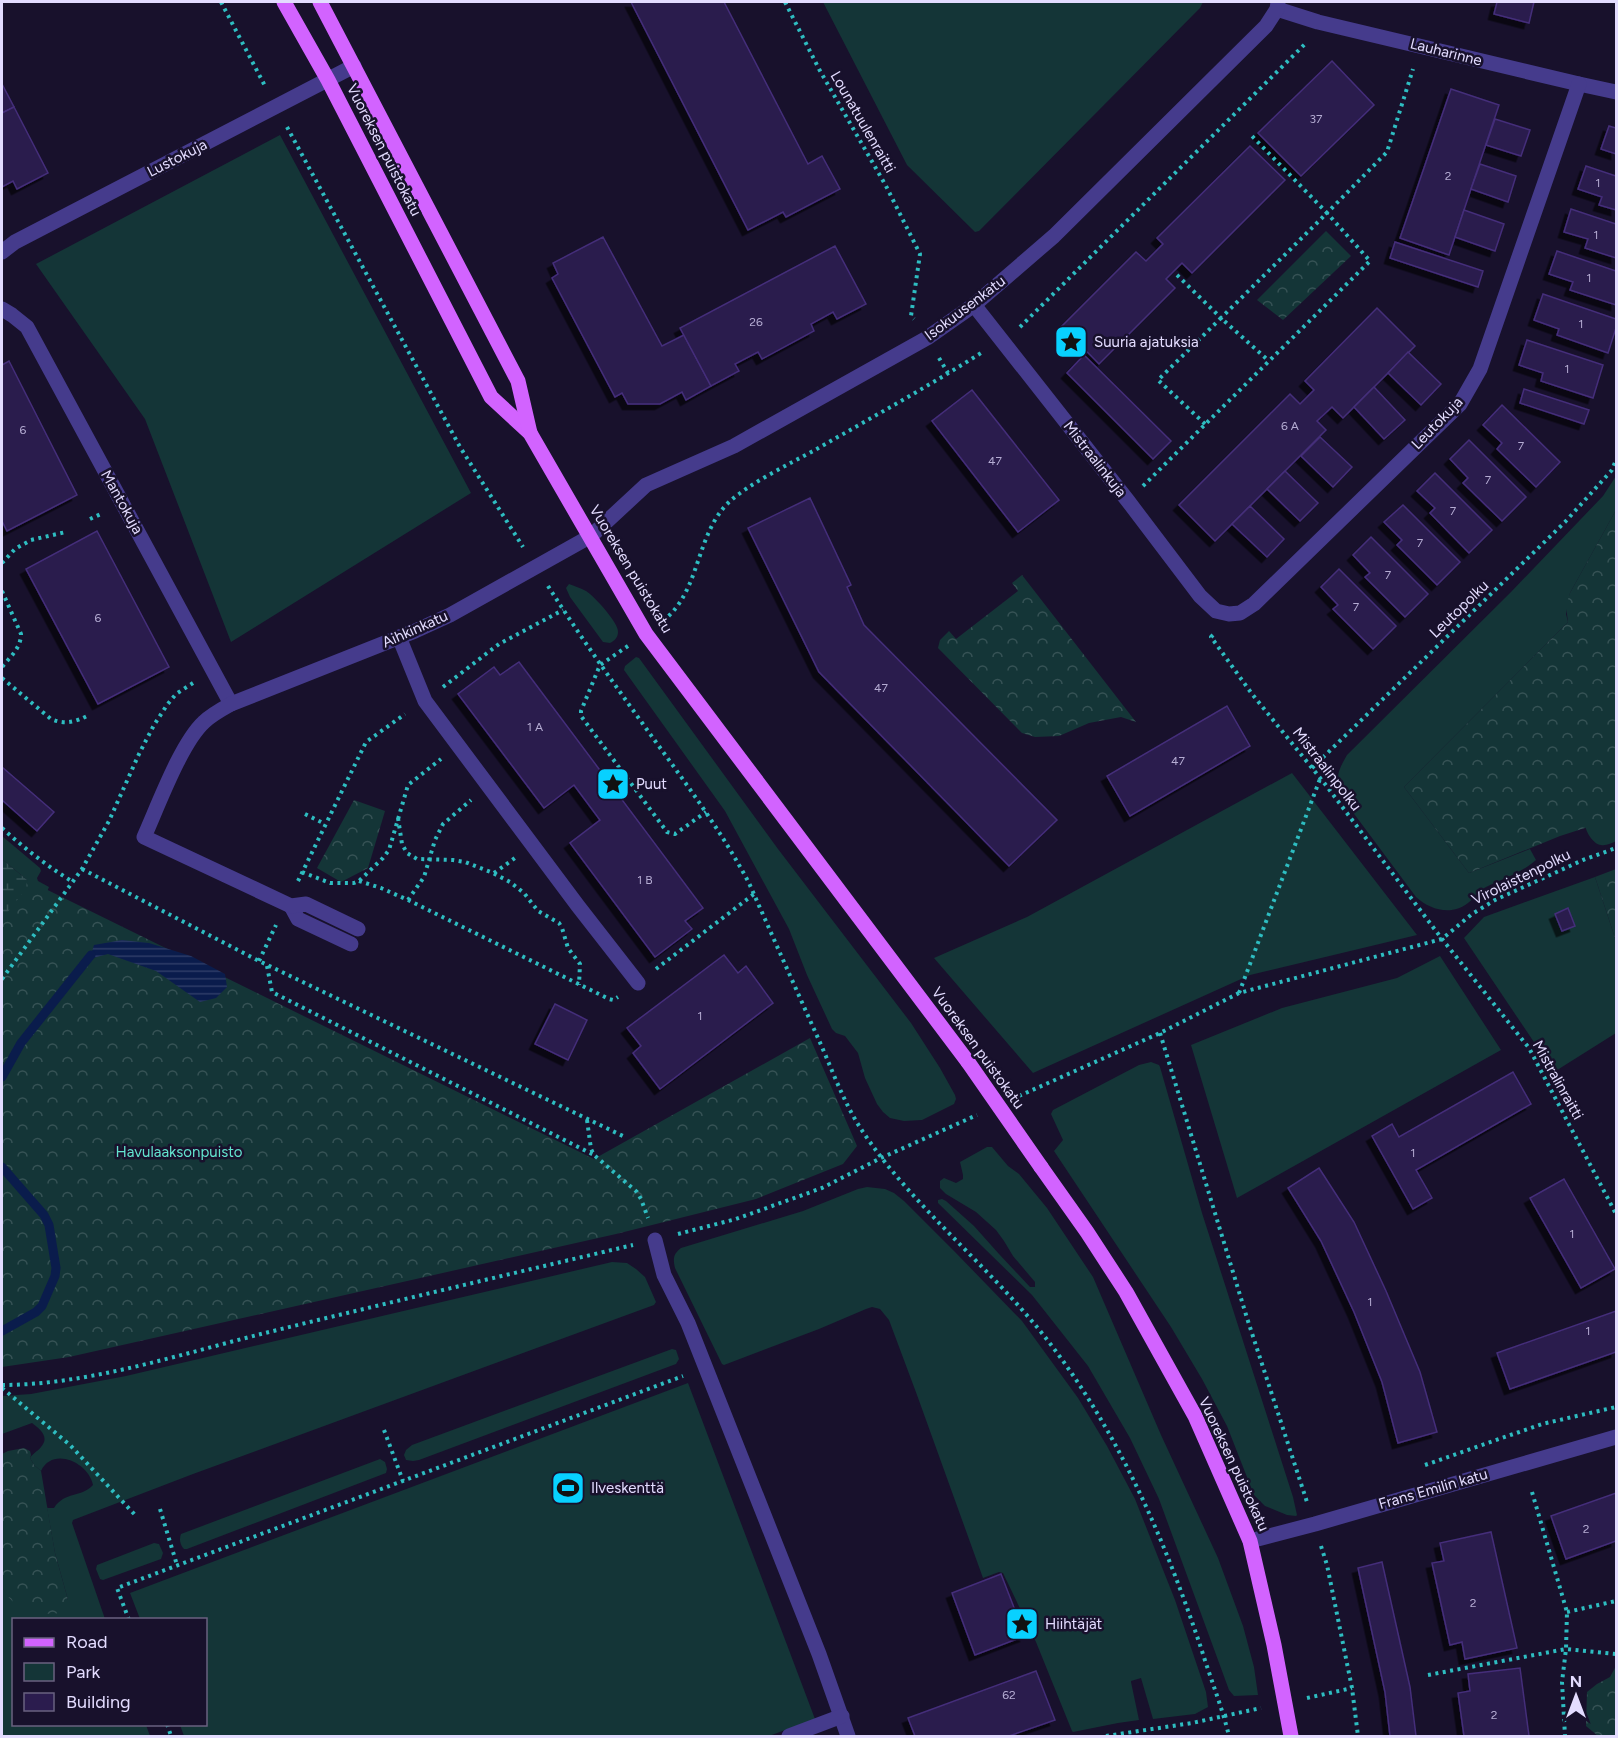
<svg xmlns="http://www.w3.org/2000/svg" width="1618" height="1738" viewBox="0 0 1618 1738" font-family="Figtree,sans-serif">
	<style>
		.green { fill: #143537 }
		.forest { fill: url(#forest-crowns) }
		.wetland { fill: url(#wetland-marsh) }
		.water { fill: url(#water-rules) }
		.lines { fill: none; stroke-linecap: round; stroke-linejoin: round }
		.stream { stroke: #0a1c4c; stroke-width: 9 }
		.building { fill: #2b1c4e; stroke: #442e7a; stroke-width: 1.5; filter: url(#shadow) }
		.path { stroke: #2ebdc1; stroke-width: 4; stroke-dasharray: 3 4.5; stroke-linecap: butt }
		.minor { stroke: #453b8c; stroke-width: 15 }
		.major { stroke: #d263ff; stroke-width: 15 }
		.major-bridge { stroke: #d263ff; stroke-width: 15 }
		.labels { text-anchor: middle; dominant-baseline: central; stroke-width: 5; stroke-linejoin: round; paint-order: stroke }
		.number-label { font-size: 12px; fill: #b5acd3 }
		.street-label { font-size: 15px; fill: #e3dcff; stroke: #18112c }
		.poi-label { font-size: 15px; fill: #e3dcff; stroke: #18112c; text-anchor: start }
		.park-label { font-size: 15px; fill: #63e4cf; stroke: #18112c }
	</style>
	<defs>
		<pattern id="forest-crowns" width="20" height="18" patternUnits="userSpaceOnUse" patternTransform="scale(1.5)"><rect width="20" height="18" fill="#143537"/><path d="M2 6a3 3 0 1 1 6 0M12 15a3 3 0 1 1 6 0" fill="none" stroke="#365255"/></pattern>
		<pattern id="wetland-marsh" width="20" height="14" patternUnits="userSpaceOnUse" patternTransform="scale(1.5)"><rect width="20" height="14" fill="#143537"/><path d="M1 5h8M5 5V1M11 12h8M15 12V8" fill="none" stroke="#365255"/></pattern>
		<pattern id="water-rules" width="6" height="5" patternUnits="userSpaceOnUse" patternTransform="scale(1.5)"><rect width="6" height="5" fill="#0a1c4c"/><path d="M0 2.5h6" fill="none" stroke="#2e3c67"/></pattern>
		<filter id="shadow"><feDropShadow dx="-5.5" dy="5.5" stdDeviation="0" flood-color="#0009"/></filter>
	</defs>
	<rect width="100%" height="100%" fill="#18112c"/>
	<g class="green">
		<path d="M823,2H1203L1200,8L979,231L975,232L907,165Z"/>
		<path d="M280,135L471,493L231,642L145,419L36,264Z"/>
		<path d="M1616,476V510L1570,593L1566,614L1568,622L1404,787L1469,873L1530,849L1536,860C1523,872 1502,879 1486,887C1477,891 1475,898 1468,903C1452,916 1430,910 1416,897L1343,799C1334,781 1337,772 1347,755L1511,592L1603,496Z"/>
		<path d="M569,584C574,586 581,588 586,591C594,596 619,623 618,632C618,638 614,641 610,643L603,642L570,597L566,588Z"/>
		<path d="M636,657L639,658L778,849L911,1023L940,1068L955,1095L956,1099L954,1104L922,1120L904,1121L890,1118L883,1112L877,1104L865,1078L858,1053L845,1036L836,1033L832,1029L807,975L789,929L725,811L624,670L625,666Z"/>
		<path d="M1292,773L1417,935L1250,975L1033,1073L934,958L1027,917Z"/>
		<path d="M1616,800V841C1612,843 1606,846 1601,845C1593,844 1586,832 1585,825Z"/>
		<path d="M2,836L40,868L41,871L37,878L38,881L49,887L44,899L27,880L2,859Z"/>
		<path d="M1595,877L1616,941V1033L1554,1072L1464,938L1484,917Z"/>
		<path d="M1440,956L1501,1050L1237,1198L1191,1045L1282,1008L1397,978Z"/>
		<path d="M1151,1062L1159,1065L1160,1067L1202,1213L1293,1497L1297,1515L1296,1516L1287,1515L1265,1506L1254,1495L1227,1426L1202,1379L1171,1327L1054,1151L1063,1140L1051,1114L1053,1110L1139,1065Z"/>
		<path d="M987,1147H992L1008,1166L1019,1174L1047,1208L1093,1277L1161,1435L1218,1558L1243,1626L1254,1667L1258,1695L1234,1696L1229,1690L1159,1499L1130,1438L1088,1366L1032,1295L938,1203V1200L942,1199L946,1201L974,1226L999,1254L1030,1287H1035V1282L1013,1256L1004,1241L996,1230L976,1212L946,1194L940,1188V1181L944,1178L956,1183L963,1179V1175L960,1162Z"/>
		<path d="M867,1187L885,1189L894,1193L904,1201L956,1253L1022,1321L1078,1398L1107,1446L1135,1499L1175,1600L1206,1692L1208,1707L1195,1714L1153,1719L1141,1678L1131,1681V1682L1139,1720L1118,1723L1073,1732L1072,1731L1036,1642L1003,1573L999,1572L983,1578L917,1395L889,1320L880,1309L872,1307L866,1309L819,1329L724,1365L722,1364L675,1268C673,1259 673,1254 681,1248L803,1211L858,1189Z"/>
		<path d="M612,1262L627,1263L636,1269L645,1277L656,1302L654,1305L193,1474L73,1520L72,1523L105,1619L14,1620V1724L146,1725L150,1736H2V1587L11,1600H68L55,1553L47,1508H54C65,1491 81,1498 93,1485C89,1463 53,1446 41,1471L34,1465L30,1458C33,1453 37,1452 41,1447C50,1437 40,1429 32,1423L2,1434V1396L31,1394L126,1376Z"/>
		<path d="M672,1349L676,1350L679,1359L676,1364L419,1460L413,1461L406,1460L404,1455L406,1450L412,1445Z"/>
		<path d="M688,1383L815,1719L769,1736H184L180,1725L206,1724V1620L140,1619L130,1593Z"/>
		<path d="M380,1459L385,1462L387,1469L386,1473L187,1549H184C180,1545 179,1539 181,1534Z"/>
		<path d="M154,1543L159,1544L163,1553L161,1559L103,1580L100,1579L96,1569L97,1565Z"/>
	</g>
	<g class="forest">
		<path d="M1326,231L1351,256L1283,320L1257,300Z"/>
		<path d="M1616,510V818L1560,836L1469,873L1404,787L1568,622L1566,606L1570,593Z"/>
		<path d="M1022,575L1136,722L1121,717L1089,723L1059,736L1035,737L1022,733L938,648L940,640L949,631L956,639L1018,591L1012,583Z"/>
		<path d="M354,800L385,811L368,868L341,882L317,868Z"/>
		<path d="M2,865L9,871L594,1159L810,1038L857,1146L843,1164L756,1199L616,1234L69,1357L2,1367Z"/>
		<path d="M1616,869V941L1595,877Z"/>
		<path d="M24,1448L30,1451L31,1455L30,1458L34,1465L41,1471L55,1553L68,1600C67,1604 65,1610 61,1612C48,1618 19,1608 10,1599C7,1595 4,1591 2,1587V1454L8,1451Z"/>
		<path d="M1616,1666V1736H1598L1586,1726L1587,1692L1597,1684L1610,1677Z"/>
	</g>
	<path class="wetland" d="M2,859L27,880L26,889L2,919Z"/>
	<path class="water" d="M122,940L149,943L191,956L225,974L227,987L216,998L200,1002L156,971L108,954L93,958L91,955L94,945Z"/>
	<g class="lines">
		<g class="stream">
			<path d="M2,1077L21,1043L91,955"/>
			<path d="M2,1167L44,1215L49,1225L56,1268L55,1276L42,1306L36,1312L2,1331"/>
		</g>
	</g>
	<g class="building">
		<path d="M631,2H724L808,164L822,156L840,189L786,217L783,212L748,230Z"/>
		<path d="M1497,2H1534L1529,23L1494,14Z"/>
		<path d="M1332,61L1374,105L1301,176L1258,133Z"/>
		<path d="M2,84L14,107L2,113Z"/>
		<path d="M1451,89L1499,105L1449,255L1400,238Z"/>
		<path d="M14,107L48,173L17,189L13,181L2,187V113Z"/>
		<path d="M1495,119L1530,130L1521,156L1486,145Z"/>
		<path d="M1609,126L1616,128V154L1601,149Z"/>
		<path d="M1250,146L1285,180L1192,273L1182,263L1166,279L1175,288L1099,364L1062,326L1136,252L1146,261L1163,244L1157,238Z"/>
		<path d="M1480,164L1516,176L1508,202L1471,189Z"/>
		<path d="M1586,166L1616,176V210L1599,205L1602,197L1578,189Z"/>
		<path d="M1571,209L1616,224V258L1585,248L1588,239L1564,232Z"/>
		<path d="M1464,210L1504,224L1495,251L1455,237Z"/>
		<path d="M603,237L662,346L684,335L711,386L686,400L682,392L660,404H628L622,393L615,397L552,278L558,274L553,263Z"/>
		<path d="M1395,242L1483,271L1478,287L1390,258Z"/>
		<path d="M835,246L866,304L837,319L833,312L811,324L814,331L762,359L758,352L735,364L739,371L711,386L680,328Z"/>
		<path d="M1557,251L1616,271V305L1570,290L1573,282L1549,274Z"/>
		<path d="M1543,294L1616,319V328L1608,353L1557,335L1559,329L1534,320Z"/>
		<path d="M1377,308L1415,346L1343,418L1332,407L1317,421L1326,430L1215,541L1179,505L1290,394L1300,404L1314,390L1305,381Z"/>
		<path d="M1527,340L1603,365L1593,398L1541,381L1543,373L1519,365Z"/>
		<path d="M1408,352L1441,384L1421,405L1388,373Z"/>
		<path d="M1084,355L1171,441L1153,459L1067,373Z"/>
		<path d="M9,361L77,495L7,531L2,521V365Z"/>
		<path d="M1374,387L1405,420L1384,439L1354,407Z"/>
		<path d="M1524,389L1589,410L1584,424L1520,403Z"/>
		<path d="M972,390L1059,500L1018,532L932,421Z"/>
		<path d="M1502,405L1560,462L1536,487L1497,449L1502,443L1483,425Z"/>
		<path d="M1320,437L1352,467L1333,487L1301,456Z"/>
		<path d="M1469,440L1526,497L1502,521L1463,483L1468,478L1450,459Z"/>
		<path d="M1285,471L1318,503L1300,521L1267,489Z"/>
		<path d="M1435,473L1492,530L1469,553L1430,513L1435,508L1417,491Z"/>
		<path d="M810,498L851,585L847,587L864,625L1057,820L1009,866L819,672L748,528Z"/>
		<path d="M1403,505L1460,562L1437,585L1397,545L1402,540L1384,522Z"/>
		<path d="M1250,506L1284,539L1267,557L1232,524Z"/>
		<path d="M97,531L169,667L98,704L26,569Z"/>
		<path d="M1371,537L1428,594L1405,617L1365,577L1370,573L1353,555Z"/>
		<path d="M1339,569L1396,626L1373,649L1333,609L1338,605L1321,587Z"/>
		<path d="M519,662L703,908L685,921L692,929L655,957L570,843L600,820L574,785L544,808L458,694L494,667L500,675Z"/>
		<path d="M1227,706L1250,746L1130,816L1107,776Z"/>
		<path d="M2,767L54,812L37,831L2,800Z"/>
		<path d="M1568,908L1575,926L1562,931L1555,914Z"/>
		<path d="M724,955L738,973L746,966L773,1003L660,1089L633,1053L641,1046L627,1028Z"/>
		<path d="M555,1004L587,1020L568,1060L535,1044Z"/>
		<path d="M1513,1072L1531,1104L1416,1170L1432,1198L1413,1209L1372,1136L1392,1124L1399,1137Z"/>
		<path d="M1319,1168L1354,1222L1386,1291L1420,1372L1437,1432L1398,1443L1382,1382L1354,1312L1321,1241L1288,1188Z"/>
		<path d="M1564,1179L1615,1269L1581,1288L1530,1198Z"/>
		<path d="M1616,1311V1352L1510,1389L1497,1353Z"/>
		<path d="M1616,1493V1541L1566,1559L1551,1516Z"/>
		<path d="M1491,1532L1517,1648L1465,1659L1462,1642L1450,1645L1432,1563L1444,1561L1440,1543Z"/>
		<path d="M1382,1562L1410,1687L1416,1736H1390L1385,1692L1358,1568Z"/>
		<path d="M1001,1574L1025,1636L975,1655L952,1593Z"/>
		<path d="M1520,1668L1529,1736H1464L1458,1693L1470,1691L1468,1674Z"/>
		<path d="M1036,1671L1055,1720L1009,1736H915L908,1718Z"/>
	</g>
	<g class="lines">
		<g class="path">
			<path d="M221,2L265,86"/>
			<path d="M785,2L819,69L886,186L920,254L911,316L914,319"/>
			<path d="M287,127L460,447L523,547"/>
			<path d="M1177,275L1221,318L1327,213L1251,135"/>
			<path d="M1020,327L1306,43"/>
			<path d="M939,358L948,373"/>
			<path d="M1205,424L1158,380L1221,318L1269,361"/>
			<path d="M1143,486L1370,261L1327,213L1387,152L1413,69"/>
			<path d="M90,519L103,513"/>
			<path d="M2,563L15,549L31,540L66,532"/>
			<path d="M548,586C581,638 617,688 653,738C687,785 722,832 749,883C772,935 795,987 818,1038C832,1069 844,1104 863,1132C914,1208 988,1265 1045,1337C1118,1430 1165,1540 1202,1651C1211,1680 1222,1707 1229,1736"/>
			<path d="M2,591L21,634C21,648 10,657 2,667"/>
			<path d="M663,621C701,591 695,535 729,502C750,483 789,464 815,450C871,418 927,387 981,353"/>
			<path d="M1213,635L1211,637L1252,694L1325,784L1442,939L1529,1048L1616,1214"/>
			<path d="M628,646L600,665L581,711V716L667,832L675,834L706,812"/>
			<path d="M2,678L51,719C65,725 75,722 89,715"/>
			<path d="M443,687L499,644L563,610"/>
			<path d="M1312,768L1565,522L1612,470L1616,460"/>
			<path d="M305,814L325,824"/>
			<path d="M398,818L402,844L407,853L417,859L453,860L465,862L493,873L510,882L524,893L538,911L559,923L562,928L568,948L580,964L579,985"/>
			<path d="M2,828C24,848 47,866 73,882"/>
			<path d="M82,869L259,961L625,1137"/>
			<path d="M302,872L330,883H354L359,881L383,858L389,850L408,785L441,759"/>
			<path d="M494,873L515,858"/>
			<path d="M298,881L366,742L405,714"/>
			<path d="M359,881L381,888L408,900L609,999L613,1000L618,997"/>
			<path d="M408,900L424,877L435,840L443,824L471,800"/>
			<path d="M259,961L276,925"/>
			<path d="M267,966L272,992L594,1155"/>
			<path d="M656,969L754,894"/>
			<path d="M2,979L82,869L109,821L139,754L154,725L167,705L176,694L193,683"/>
			<path d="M1239,993L1320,779"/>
			<path d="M1160,1033L1247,1318L1307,1502"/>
			<path d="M1019,1096L1160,1033L1239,993L1442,939L1472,914L1495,900L1583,860L1616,848"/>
			<path d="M587,1120L591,1149L594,1155L637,1192L641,1199L648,1218"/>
			<path d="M678,1234L736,1219L822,1188L881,1158L977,1115"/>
			<path d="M2,1385C88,1385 181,1354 265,1333C387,1303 510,1274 633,1245"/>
			<path d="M2,1388L70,1445L137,1517"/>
			<path d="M384,1430L403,1481"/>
			<path d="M1425,1465L1542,1424L1616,1407"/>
			<path d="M1532,1492L1567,1612L1566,1649L1562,1682L1565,1736"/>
			<path d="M160,1509L177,1565"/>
			<path d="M1321,1546L1327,1565L1352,1688L1358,1736"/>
			<path d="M1567,1612L1616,1601"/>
			<path d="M129,1620L117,1588L683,1376"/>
			<path d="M1428,1675L1566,1649L1616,1654"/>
			<path d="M1307,1698L1352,1688"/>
			<path d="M167,1724L171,1736"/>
			<path d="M1106,1736L1192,1723L1261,1708"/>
		</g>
		<g class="minor">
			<path d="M1277,9L1318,22L1579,84L1616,92"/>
			<path d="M2,252L15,242L354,66"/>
			<path d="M974,305L1128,501L1200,596L1216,611L1229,614L1240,613L1254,604L1460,404L1480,369L1579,84"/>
			<path d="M2,309L12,315L27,327L231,704"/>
			<path d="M399,637L425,701L578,906L638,983"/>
			<path d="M291,906L298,919L351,944"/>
			<path d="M358,929L306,904L291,906L144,837C158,806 181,743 204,722C211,715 222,709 231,704L415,631L450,615L591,536L646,485L734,446L927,338L974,305L1054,236L1266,26L1277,9L1278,2"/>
			<path d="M655,1240L664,1275L688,1323L819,1654L848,1736"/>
			<path d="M1250,1541L1315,1524L1616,1437"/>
			<path d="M789,1736L842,1716"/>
		</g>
		<g class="major">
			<path d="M284,2L328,80L491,397L530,433L646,634L968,1062"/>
			<path d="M320,2L518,381L530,433"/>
			<path d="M1041,1167L1087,1232L1126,1292L1195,1416L1250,1541L1274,1645L1291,1736"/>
		</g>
		<path class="major-bridge" d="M968,1062L1041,1167"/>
	</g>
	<defs>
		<symbol id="sight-square" viewBox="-11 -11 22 22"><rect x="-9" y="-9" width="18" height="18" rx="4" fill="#08d1ff" stroke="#18112c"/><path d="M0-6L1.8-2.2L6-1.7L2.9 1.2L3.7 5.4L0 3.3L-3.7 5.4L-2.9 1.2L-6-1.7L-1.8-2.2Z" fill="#111"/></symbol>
		<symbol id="stadium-square" viewBox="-11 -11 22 22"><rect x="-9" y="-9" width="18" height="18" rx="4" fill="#08d1ff" stroke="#18112c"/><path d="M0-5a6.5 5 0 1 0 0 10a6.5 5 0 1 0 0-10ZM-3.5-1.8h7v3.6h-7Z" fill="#111"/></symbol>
	</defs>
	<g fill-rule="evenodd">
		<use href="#sight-square" x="1052" y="323" width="38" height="38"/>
		<use href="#sight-square" x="594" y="765" width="38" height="38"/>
		<use href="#stadium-square" x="549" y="1469" width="38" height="38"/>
		<use href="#sight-square" x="1003" y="1605" width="38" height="38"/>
	</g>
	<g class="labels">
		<g class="number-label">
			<text x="1316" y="119">37</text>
			<text x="1448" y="176">2</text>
			<text x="1598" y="183">1</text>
			<text x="1596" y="235">1</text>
			<text x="1589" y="278">1</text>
			<text x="756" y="322">26</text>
			<text x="1581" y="324">1</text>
			<text x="1567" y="369">1</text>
			<text x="1290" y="426">6 A</text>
			<text x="23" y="430">6</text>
			<text x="1521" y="446">7</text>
			<text x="995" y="461">47</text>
			<text x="1488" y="480">7</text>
			<text x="1453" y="511">7</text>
			<text x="1420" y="543">7</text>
			<text x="1388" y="575">7</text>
			<text x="1356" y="607">7</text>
			<text x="98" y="618">6</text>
			<text x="881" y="688">47</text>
			<text x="535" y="727">1 A</text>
			<text x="1178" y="761">47</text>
			<text x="645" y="880">1 B</text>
			<text x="700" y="1016">1</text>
			<text x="1413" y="1153">1</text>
			<text x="1572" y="1234">1</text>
			<text x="1370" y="1302">1</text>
			<text x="1588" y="1331">1</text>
			<text x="1586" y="1529">2</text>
			<text x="1473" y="1603">2</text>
			<text x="1009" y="1695">62</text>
			<text x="1494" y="1715">2</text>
		</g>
		<g class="street-label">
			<text transform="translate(1446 52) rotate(14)">Lauharinne</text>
			<text transform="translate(863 122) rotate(60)">Lounatuulenraitti</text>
			<text transform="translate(384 150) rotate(63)">Vuoreksen puistokatu</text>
			<text transform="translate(177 158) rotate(-27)">Lustokuja</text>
			<text transform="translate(965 308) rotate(-37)">Isokuusenkatu</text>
			<text transform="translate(1437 423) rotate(-46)">Leutokuja</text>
			<text transform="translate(1095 459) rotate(52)">Mistraalinkuja</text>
			<text transform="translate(122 502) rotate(61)">Mantokuja</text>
			<text transform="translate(631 569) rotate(59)">Vuoreksen puistokatu</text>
			<text transform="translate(1459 609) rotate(-44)">Leutopolku</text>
			<text transform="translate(415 629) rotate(-24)">Aihkinkatu</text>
			<text transform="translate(1327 769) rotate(52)">Mistraalinpolku</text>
			<text transform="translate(1521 877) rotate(-26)">Virolaistenpolku</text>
			<text transform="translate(978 1048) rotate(54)">Vuoreksen puistokatu</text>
			<text transform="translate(1558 1080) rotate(61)">Mistralinraitti</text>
			<text transform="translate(1234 1464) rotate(65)">Vuoreksen puistokatu</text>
			<text transform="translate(1433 1489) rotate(-16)">Frans Emilin katu</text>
		</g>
		<g class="poi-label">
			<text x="1094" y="342">Suuria ajatuksia</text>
			<text x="636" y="784">Puut</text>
			<text x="591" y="1488">Ilveskenttä</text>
			<text x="1045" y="1624">Hiihtäjät</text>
		</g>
		<g class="park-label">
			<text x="179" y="1152">Havulaaksonpuisto</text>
		</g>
	</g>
	<rect width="1618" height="1738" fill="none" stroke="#e3dcff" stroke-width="6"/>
	<rect x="12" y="1618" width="195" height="108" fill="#18112c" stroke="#696280" stroke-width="1.5"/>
	<rect x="24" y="1638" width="30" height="9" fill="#d263ff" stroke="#696280" stroke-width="1.5"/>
	<text x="66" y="1648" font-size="18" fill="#e3dcff">Road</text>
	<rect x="24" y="1663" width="30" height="18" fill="#143537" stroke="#696280" stroke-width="1.5"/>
	<text x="66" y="1678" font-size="18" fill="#e3dcff">Park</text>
	<rect x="24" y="1693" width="30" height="18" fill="#2b1c4e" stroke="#696280" stroke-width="1.5"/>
	<text x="66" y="1708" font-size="18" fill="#e3dcff">Building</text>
	<g transform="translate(1576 1696)" stroke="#18112c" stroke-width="4.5" paint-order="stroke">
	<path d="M0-4.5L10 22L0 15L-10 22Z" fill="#e3dcff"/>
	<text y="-9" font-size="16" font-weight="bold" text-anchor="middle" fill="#e3dcff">N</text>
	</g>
</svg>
